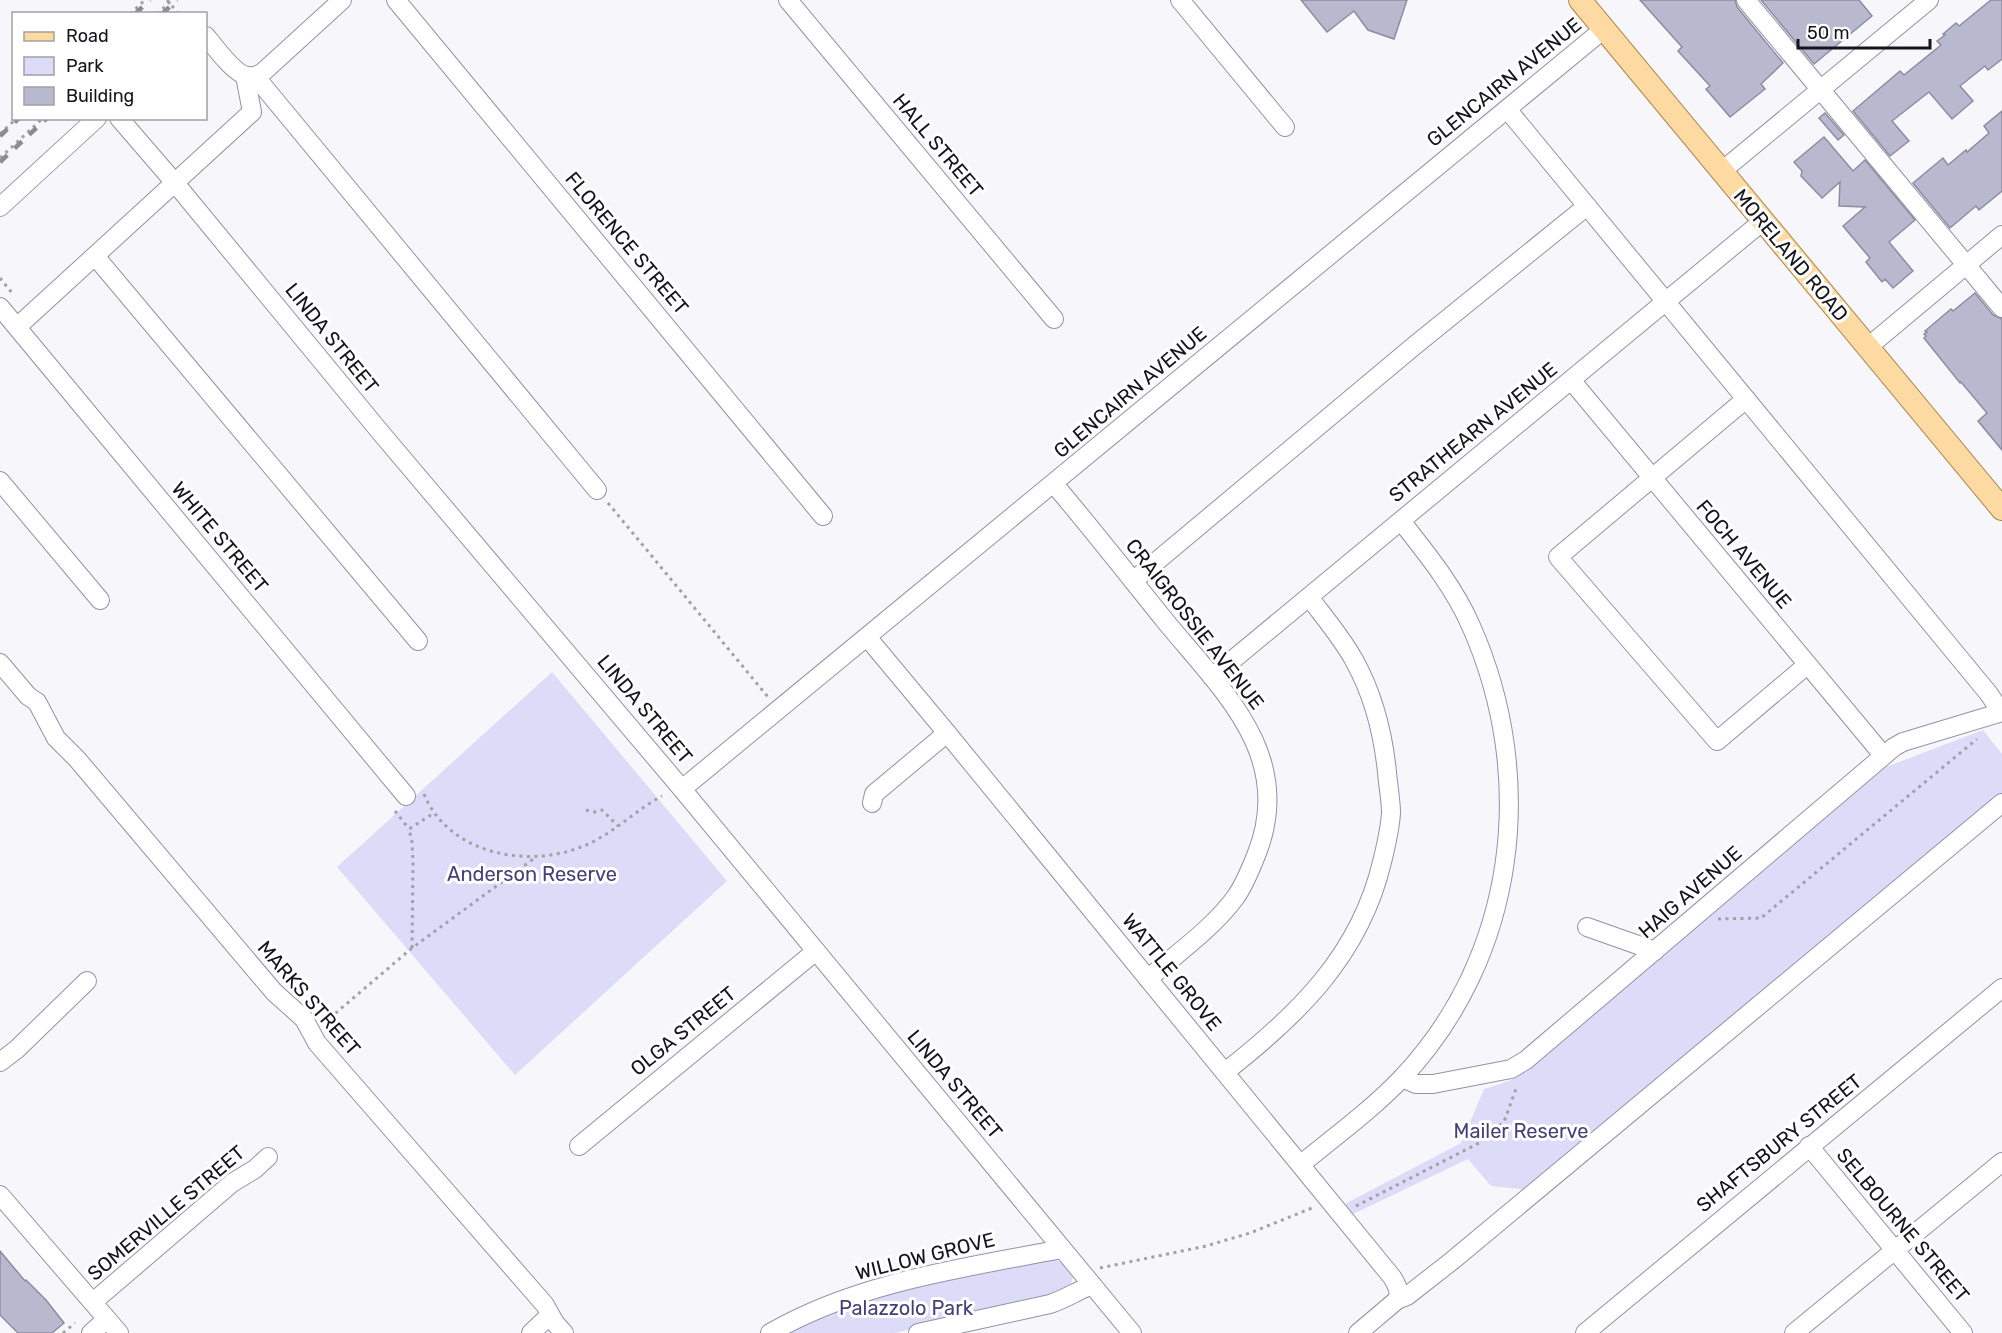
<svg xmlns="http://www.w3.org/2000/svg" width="2002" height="1333" viewBox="0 0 2002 1333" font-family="Rubik,sans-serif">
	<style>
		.green { fill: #dcdcf8 }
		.building { fill: #b8b8ce; stroke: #8d8ca2; stroke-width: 1.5 }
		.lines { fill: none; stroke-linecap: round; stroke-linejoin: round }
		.minor-casing { stroke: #9292a7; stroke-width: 20 }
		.major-casing { stroke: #ab854a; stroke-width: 24 }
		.path { stroke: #a1a1a6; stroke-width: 3; stroke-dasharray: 3 4.5; stroke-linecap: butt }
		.minor { stroke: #fff; stroke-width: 18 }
		.major { stroke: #fddaa1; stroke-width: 22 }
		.rail { stroke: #8b8b91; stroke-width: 4.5; stroke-dasharray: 10 10; stroke-linecap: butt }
		.labels { text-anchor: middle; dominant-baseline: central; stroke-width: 6; stroke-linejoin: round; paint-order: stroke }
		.street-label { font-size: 20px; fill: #14141c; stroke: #fff }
		.park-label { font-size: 20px; fill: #464079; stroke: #fff }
	</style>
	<rect width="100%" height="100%" fill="#f7f7fb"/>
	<g class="green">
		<path d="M552,672L727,881L515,1075L337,867Z"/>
		<path d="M1983,730L2002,754V801L1529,1190L1491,1186L1468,1159L1347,1217L1339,1207L1461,1143L1484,1089L1509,1081L1526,1072L1886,767Z"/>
		<path d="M1049,1259C1062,1261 1067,1265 1073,1277L1070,1287L1063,1292L895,1333H785L858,1301L894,1289Z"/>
	</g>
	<g class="building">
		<path d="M1301,0H1407L1394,39L1368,30L1354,11L1327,32Z"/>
		<path d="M1640,0H1735L1737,7L1783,63L1761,84L1765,89L1730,117L1706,89L1710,86L1678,51L1682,47Z"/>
		<path d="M1761,0H1859L1872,16L1814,64Z"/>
		<path d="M1991,0H2002V59L1988,70L1985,66L1960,86L1973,101L1952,119L1929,92L1892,121L1909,141L1890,156L1853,111L1900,71L1904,75L1941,45L1937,41L1945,35L1943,34L1956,23L1959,26Z"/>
		<path d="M2002,111V191L1979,210L1976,206L1950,228L1913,183L1943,158L1948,165L1966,150L1967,152L1989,133L1984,126Z"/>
		<path d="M1825,113L1844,135L1838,140L1819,118Z"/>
		<path d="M1824,137L1853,171L1865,160L1915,220L1889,242L1913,271L1893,288L1885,279L1882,282L1866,262L1870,258L1843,226L1865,207L1839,206L1840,182L1822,198L1801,176L1802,171L1794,162Z"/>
		<path d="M1975,293L1993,315L2002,319V450L1978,421L1987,413L1961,382L1960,383L1924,338L1926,336L1924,334L1927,332L1925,331L1951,309L1953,311Z"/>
		<path d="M0,1251L25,1281L26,1280L46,1300L64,1323L52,1333H18L0,1315Z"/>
	</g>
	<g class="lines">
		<defs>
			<g id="minor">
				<path d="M396,0L823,516"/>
				<path d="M788,0L1054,319"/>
				<path d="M1180,0L1285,127"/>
				<path d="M1746,0L2002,308"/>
				<path d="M206,36C214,46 235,75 248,76C253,77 257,75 262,73L342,0"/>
				<path d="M255,76L597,490"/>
				<path d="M1507,109L1989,694L2001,712"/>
				<path d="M119,118L175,183L381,433L682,789L1132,1333"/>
				<path d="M1722,171L1929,0"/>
				<path d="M0,207L97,118"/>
				<path d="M95,256L418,641"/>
				<path d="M0,307L406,796"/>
				<path d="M17,327L252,112L245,76"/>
				<path d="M1868,347L2002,235"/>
				<path d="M1571,380L1883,755"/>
				<path d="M1746,399L1558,557L1717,741L1807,665"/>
				<path d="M0,481L100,600"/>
				<path d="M1054,484C1092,529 1129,576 1166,622C1223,691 1295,756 1257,853C1251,868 1245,884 1235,898C1212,929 1177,953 1148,979"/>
				<path d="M1133,581L1414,346L1587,206"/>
				<path d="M867,637L947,733L1392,1277C1396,1284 1401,1291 1397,1300L1358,1333"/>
				<path d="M0,663L28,696L37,702L56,738L77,759L274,992L304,1019L317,1043L545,1305L555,1323L564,1333"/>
				<path d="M1212,677L1763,221"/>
				<path d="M682,789L1604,29"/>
				<path d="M872,803L874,794L947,733"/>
				<path d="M1587,927L1655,951"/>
				<path d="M0,1062L17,1049L87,981"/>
				<path d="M1225,1072C1298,1015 1360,955 1382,862C1386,846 1390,829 1391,813C1391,800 1388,786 1387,772C1383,733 1373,694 1354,660C1342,638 1324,617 1309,597"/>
				<path d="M1402,1078L1416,1084H1433L1511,1069L1526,1060L1894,747L1903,742L2002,712"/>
				<path d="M579,1146L816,951"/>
				<path d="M1809,1146L1963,1333"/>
				<path d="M1301,1164C1336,1136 1371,1110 1401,1079C1517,957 1538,777 1471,626C1454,587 1427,554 1401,521"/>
				<path d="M0,1195L119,1333"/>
				<path d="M1397,1300L1407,1296L1453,1260L2002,803"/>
				<path d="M93,1302L232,1183L255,1169L268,1157"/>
				<path d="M91,1333L107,1319"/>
				<path d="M531,1333L550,1315"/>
				<path d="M770,1333C858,1282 963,1268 1062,1249"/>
				<path d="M918,1333L1050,1304C1065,1299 1077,1291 1092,1285"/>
				<path d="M1585,1333L2002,988"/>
				<path d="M1794,1333L2002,1162"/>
			</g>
			<path id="major" d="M1580,0L2002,509"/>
		</defs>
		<use href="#minor" class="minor-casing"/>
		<use href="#major" class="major-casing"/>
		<g class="path">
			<path d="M167,0L179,14"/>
			<path d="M130,14L145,0"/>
			<path d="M157,14L172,0"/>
			<path d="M0,134L17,118"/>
			<path d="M0,158L43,118"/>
			<path d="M0,278L12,293"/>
			<path d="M608,503L768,697"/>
			<path d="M424,794C448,853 525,869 581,847C611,836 634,811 662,796"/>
			<path d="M586,810L594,812L602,810L618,826"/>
			<path d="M395,811L409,829"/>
			<path d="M1718,919L1761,918L1977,739"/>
			<path d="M412,948L413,863L412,842L409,829L434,813"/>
			<path d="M324,1023L412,948L536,857"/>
			<path d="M1356,1206L1479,1143L1504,1122L1517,1086"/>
			<path d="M1100,1268L1206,1246L1250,1233L1312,1208"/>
			<path d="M63,1333L75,1323"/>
		</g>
		<use href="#minor" class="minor"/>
		<use href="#major" class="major"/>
		<g class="rail">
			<path d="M135,14L150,0"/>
			<path d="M162,14L177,0"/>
			<path d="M0,136L19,118"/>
			<path d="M0,162L47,118"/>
		</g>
	</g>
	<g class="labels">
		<g class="street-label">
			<text transform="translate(1504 82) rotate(-39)">GLENCAIRN AVENUE</text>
			<text transform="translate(938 145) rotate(50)">HALL STREET</text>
			<text transform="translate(627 243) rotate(50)">FLORENCE STREET</text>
			<text transform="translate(1791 255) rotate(50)">MORELAND ROAD</text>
			<text transform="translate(332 338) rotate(51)">LINDA STREET</text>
			<text transform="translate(1130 392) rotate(-40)">GLENCAIRN AVENUE</text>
			<text transform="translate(1473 432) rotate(-39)">STRATHEARN AVENUE</text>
			<text transform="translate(220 537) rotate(50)">WHITE STREET</text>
			<text transform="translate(1744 554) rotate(50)">FOCH AVENUE</text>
			<text transform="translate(1195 624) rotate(52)">CRAIGROSSIE AVENUE</text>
			<text transform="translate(645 709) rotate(50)">LINDA STREET</text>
			<text transform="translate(1690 892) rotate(-41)">HAIG AVENUE</text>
			<text transform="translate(1172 972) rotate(51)">WATTLE GROVE</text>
			<text transform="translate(309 998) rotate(49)">MARKS STREET</text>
			<text transform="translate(683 1031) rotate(-39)">OLGA STREET</text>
			<text transform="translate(955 1084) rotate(50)">LINDA STREET</text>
			<text transform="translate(1779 1143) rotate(-39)">SHAFTSBURY STREET</text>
			<text transform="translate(166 1213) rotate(-40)">SOMERVILLE STREET</text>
			<text transform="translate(1903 1225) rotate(50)">SELBOURNE STREET</text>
			<text transform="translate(925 1256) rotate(-14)">WILLOW GROVE</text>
		</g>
		<g class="park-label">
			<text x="532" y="874">Anderson Reserve</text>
			<text x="1521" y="1131">Mailer Reserve</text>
			<text x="906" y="1308">Palazzolo Park</text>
		</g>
	</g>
	<rect x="12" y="12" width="195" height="108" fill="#ffffff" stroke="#a1a1a4" stroke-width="1.5"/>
	<rect x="24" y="32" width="30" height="9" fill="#fddaa1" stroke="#a1a1a4" stroke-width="1.5"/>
	<text x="66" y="42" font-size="18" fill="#14141c">Road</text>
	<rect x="24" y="57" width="30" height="18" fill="#dcdcf8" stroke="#a1a1a4" stroke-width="1.5"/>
	<text x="66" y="72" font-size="18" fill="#14141c">Park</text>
	<rect x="24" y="87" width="30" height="18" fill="#b8b8ce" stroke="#a1a1a4" stroke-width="1.5"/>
	<text x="66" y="102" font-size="18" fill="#14141c">Building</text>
	<path d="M1798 39v9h132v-9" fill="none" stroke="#14141c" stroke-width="3"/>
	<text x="1807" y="39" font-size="18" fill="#14141c" stroke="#ffffff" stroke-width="4.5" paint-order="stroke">50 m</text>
</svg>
